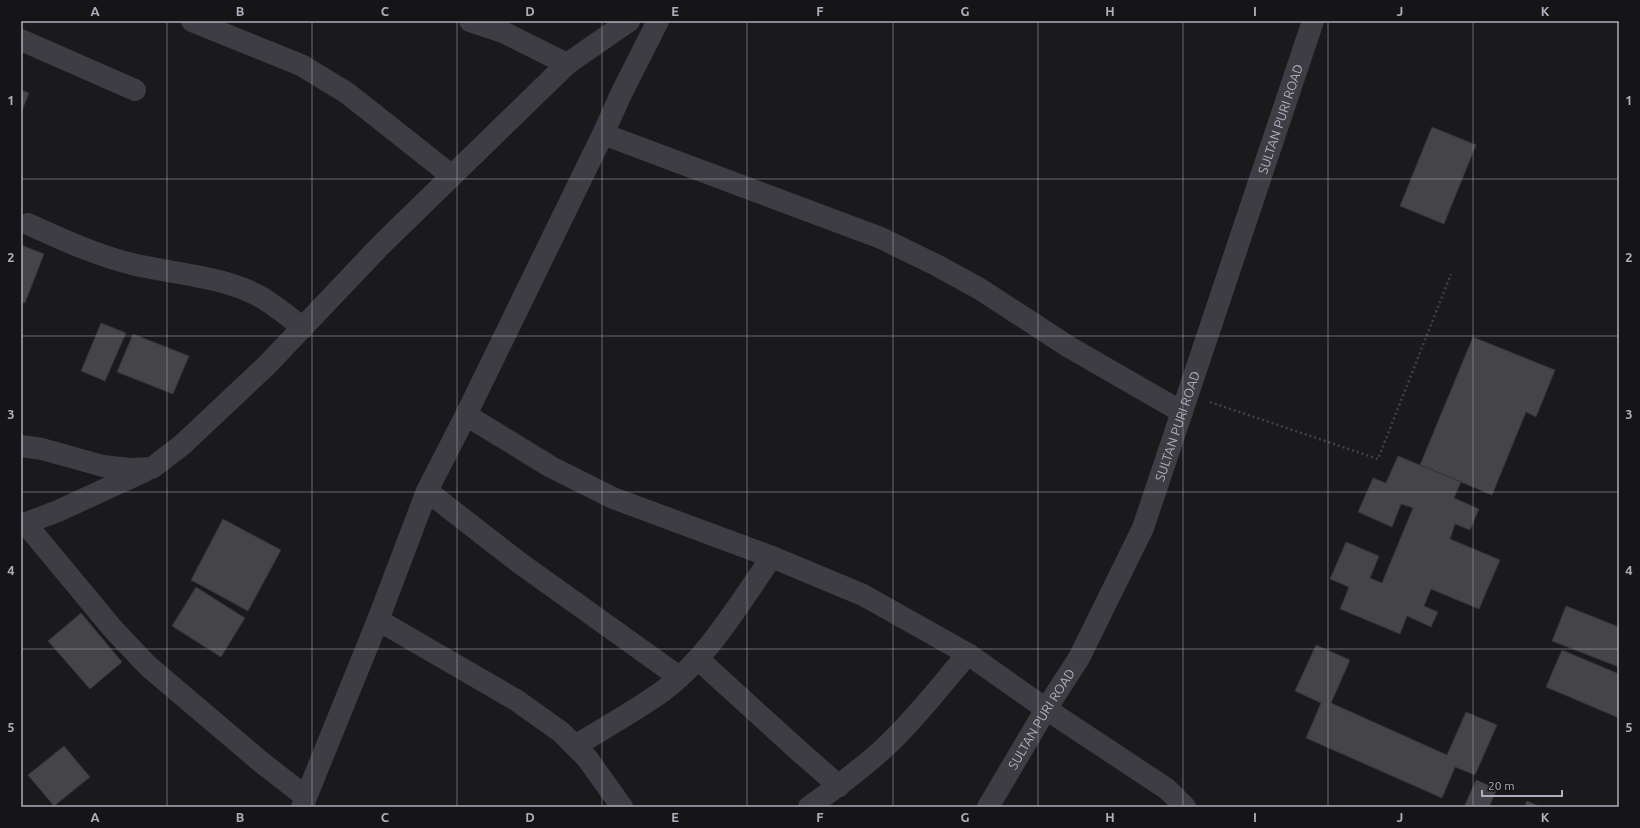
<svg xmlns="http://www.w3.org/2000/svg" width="1640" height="828" viewBox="0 0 1640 828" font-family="Ubuntu,sans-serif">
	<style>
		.building { fill: #444449; stroke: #353438 }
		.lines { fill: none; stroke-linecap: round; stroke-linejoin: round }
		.path { stroke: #414248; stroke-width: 2.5; stroke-dasharray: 2 3; stroke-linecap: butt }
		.street { stroke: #3d3d43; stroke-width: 22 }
		.grid { fill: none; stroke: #adafbb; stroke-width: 1; stroke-opacity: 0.55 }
		.labels { text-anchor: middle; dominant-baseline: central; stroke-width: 4; stroke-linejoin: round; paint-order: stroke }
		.street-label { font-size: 13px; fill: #adafbb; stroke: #151517 }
		.neatline { fill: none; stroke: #adafbb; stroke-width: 1.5 }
		.grid-label { font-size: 13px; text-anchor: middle; font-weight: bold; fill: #adafbb }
	</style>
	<rect width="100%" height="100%" fill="#1a1a1c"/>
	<g class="building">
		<path d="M21,90L29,93L21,113Z"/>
		<path d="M1432,127L1476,145L1444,224L1400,206Z"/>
		<path d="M21,245L44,254L25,303L21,301Z"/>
		<path d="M101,323L126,333L105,381L81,371Z"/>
		<path d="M133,334L189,356L173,394L117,372Z"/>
		<path d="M1473,337L1555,370L1536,417L1526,412L1492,495L1420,465Z"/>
		<path d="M1398,456L1461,482L1454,498L1479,509L1470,530L1455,524L1450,539L1500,560L1479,609L1431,589L1424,606L1438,612L1431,627L1407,616L1400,634L1340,609L1349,587L1330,579L1346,542L1379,556L1370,578L1382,583L1413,508L1401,504L1392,527L1358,512L1373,478L1386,483Z"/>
		<path d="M223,519L281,550L248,611L191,580Z"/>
		<path d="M196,587L245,618L221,657L172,626Z"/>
		<path d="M1566,606L1619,627V667L1552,641Z"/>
		<path d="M81,613L122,662L90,689L48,641Z"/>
		<path d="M1316,645L1350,660L1331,703L1447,755L1466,712L1497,725L1475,775L1455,767L1442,798L1306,738L1321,703L1295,691Z"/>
		<path d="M1562,650L1619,674V718L1546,687Z"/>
		<path d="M64,746L90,777L54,806L28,775Z"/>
		<path d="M1476,780L1497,789L1489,807H1464Z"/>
		<path d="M1527,801L1541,807H1524Z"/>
	</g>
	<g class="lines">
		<path class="path" d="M1210,402L1378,459L1451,274"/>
		<g class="street">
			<path d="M192,21L301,65L347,93L452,176"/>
			<path d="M470,21L503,32L567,64"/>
			<path d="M21,40L135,90"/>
			<path d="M603,134L881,238L938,266L980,289L1069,347L1182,412"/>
			<path d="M28,224C63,240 98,256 136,265C177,274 221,276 259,296C275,305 289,317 303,328"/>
			<path d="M466,415L551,467L613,498L772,557L863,595L968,654L1046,709L1167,789L1185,807"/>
			<path d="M21,446L42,449L103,466L129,469L152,468L182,445L267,365L381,245L567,64L629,21"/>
			<path d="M427,491L517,561L679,677"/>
			<path d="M25,523L113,629L148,666L261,762L306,797"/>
			<path d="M21,525L58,511L145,471"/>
			<path d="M378,620L516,700L561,732L587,758L622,807"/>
			<path d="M698,659L799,751L839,786"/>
			<path d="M575,746C604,728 635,711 663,691C708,658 740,602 772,557"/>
			<path d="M302,807L378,620L427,491L466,415L603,134L622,92L658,21"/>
			<path d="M809,807C834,789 859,771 882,750C913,722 940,686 968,654"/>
			<path id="s1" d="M988,807L1046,709L1079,658L1143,528L1313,21"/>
		</g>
	</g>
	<path class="grid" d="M167,21V807M312,21V807M457,21V807M602,21V807M747,21V807M893,21V807M1038,21V807M1183,21V807M1328,21V807M1473,21V807M21,179H1619M21,336H1619M21,492H1619M21,649H1619"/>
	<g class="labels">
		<g class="street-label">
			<text stroke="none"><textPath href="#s1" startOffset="751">SULTAN PURI ROAD</textPath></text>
			<text stroke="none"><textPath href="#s1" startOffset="427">SULTAN PURI ROAD</textPath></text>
			<text stroke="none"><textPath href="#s1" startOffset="103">SULTAN PURI ROAD</textPath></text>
		</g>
	</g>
	<rect width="1640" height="828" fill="none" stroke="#151517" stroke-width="44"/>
	<path d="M1482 790v6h80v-6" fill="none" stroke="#adafbb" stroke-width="2"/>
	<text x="1488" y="790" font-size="12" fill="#adafbb" stroke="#151517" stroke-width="3" paint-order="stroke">20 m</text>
	<rect x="22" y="22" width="1596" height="784" class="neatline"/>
	<g class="grid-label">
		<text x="95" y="16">A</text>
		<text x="240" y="16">B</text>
		<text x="385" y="16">C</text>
		<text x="530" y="16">D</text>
		<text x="675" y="16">E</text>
		<text x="820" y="16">F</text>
		<text x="965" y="16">G</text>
		<text x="1110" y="16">H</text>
		<text x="1255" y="16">I</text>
		<text x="1400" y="16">J</text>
		<text x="1545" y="16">K</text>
		<text x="11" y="105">1</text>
		<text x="1629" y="105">1</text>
		<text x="11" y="262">2</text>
		<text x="1629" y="262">2</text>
		<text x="11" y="419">3</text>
		<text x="1629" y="419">3</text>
		<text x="11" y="575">4</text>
		<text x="1629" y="575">4</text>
		<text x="11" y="732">5</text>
		<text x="1629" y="732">5</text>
		<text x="95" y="822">A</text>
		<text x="240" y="822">B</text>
		<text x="385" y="822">C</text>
		<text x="530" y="822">D</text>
		<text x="675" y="822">E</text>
		<text x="820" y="822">F</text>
		<text x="965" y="822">G</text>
		<text x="1110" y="822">H</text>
		<text x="1255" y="822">I</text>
		<text x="1400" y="822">J</text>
		<text x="1545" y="822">K</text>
	</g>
</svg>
